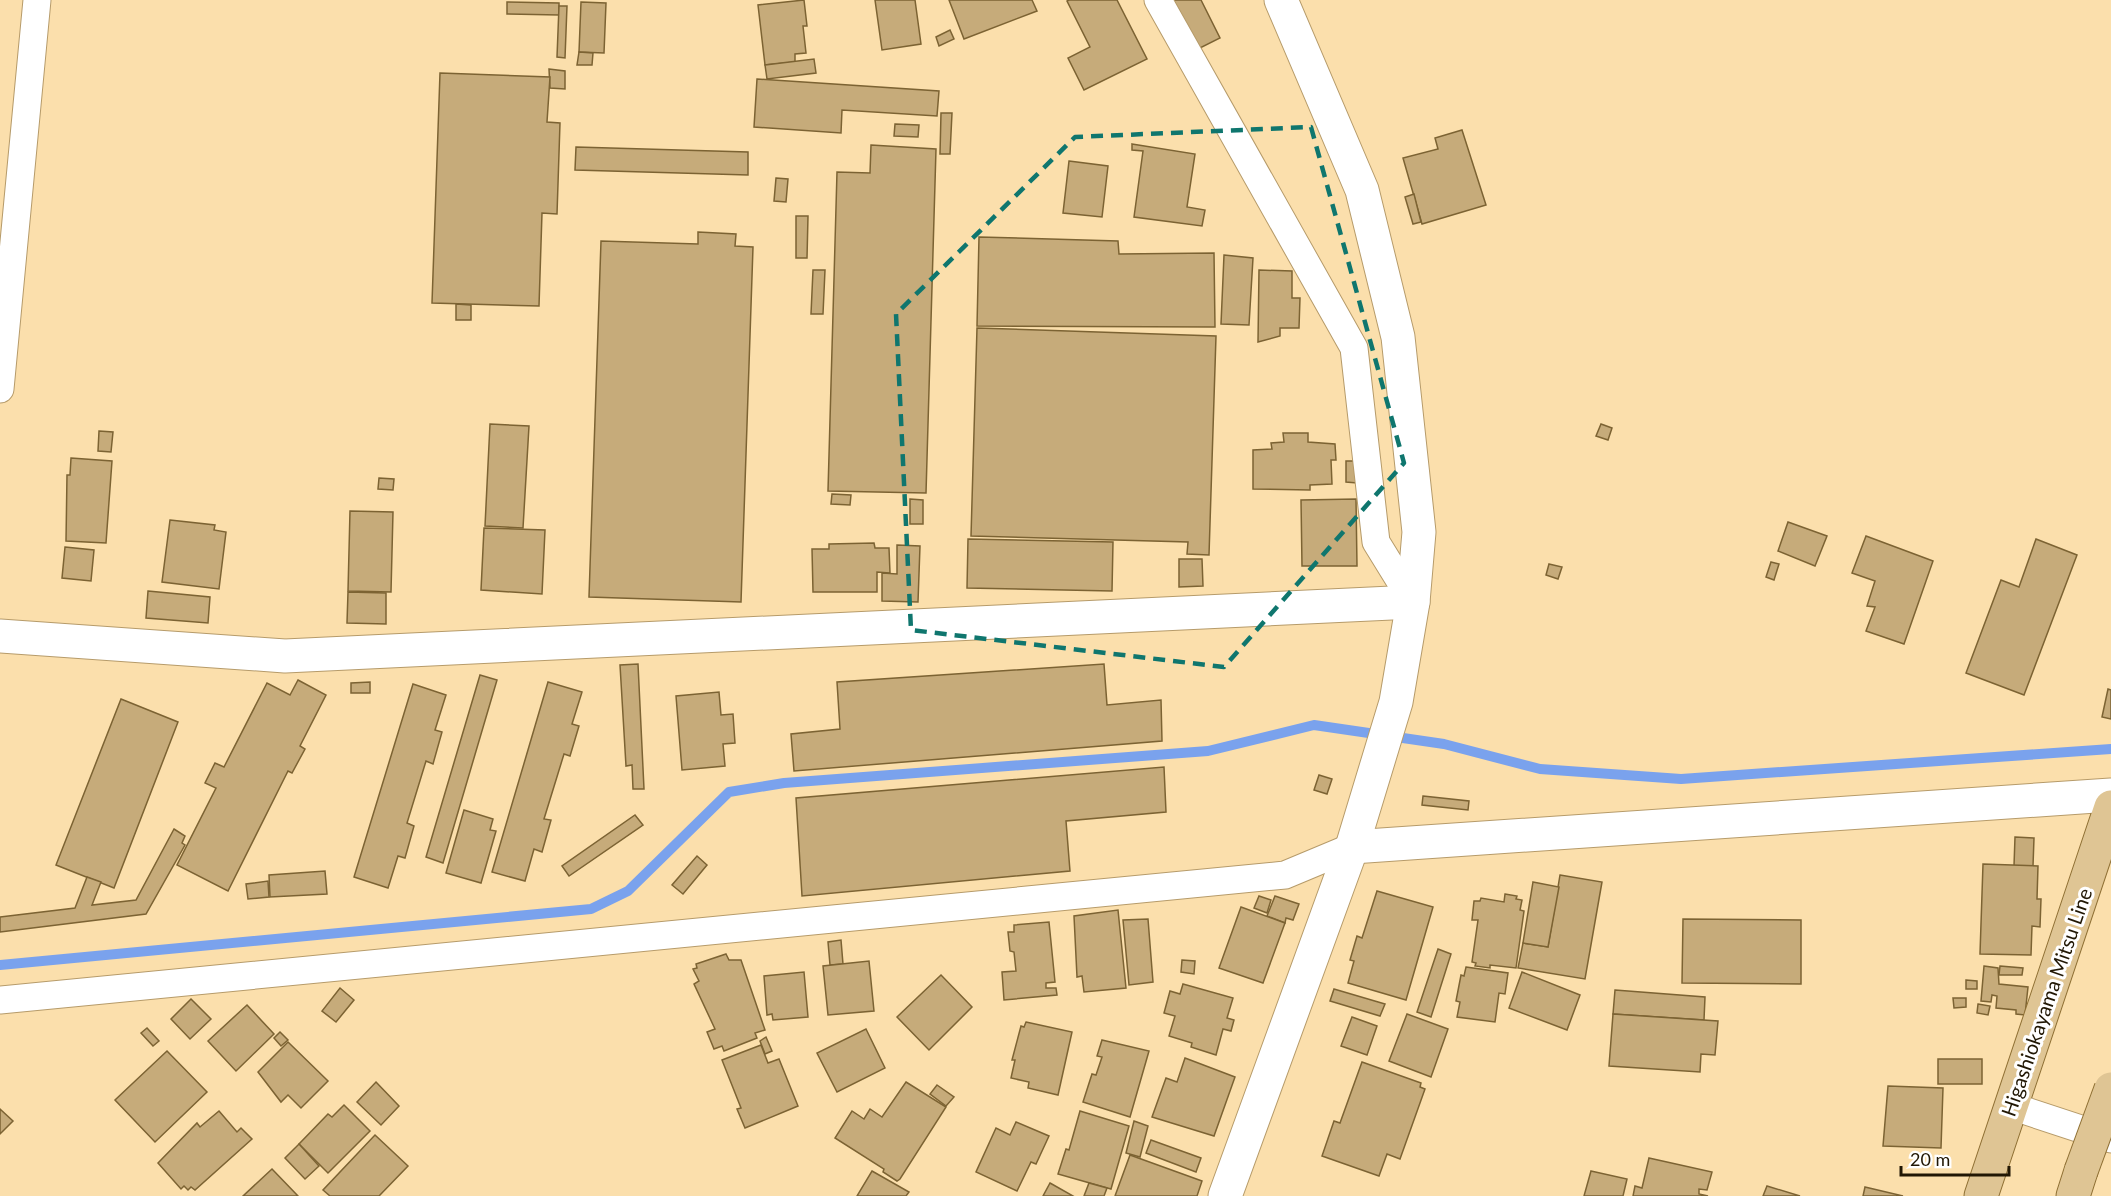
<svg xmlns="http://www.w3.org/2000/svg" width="2111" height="1196" viewBox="0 0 2111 1196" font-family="Lato,sans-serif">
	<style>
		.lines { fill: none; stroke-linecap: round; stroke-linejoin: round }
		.stream { stroke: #7aa2ed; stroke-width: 10 }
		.building { fill: #c6ab7a; stroke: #7c6333; stroke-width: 1.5 }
		.minor-casing { stroke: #b69b6a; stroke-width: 29 }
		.tertiary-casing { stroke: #b69b6a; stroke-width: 35 }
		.primary-casing { stroke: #8e6f33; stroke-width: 35 }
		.minor { stroke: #fff; stroke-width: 27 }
		.tertiary { stroke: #fff; stroke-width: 33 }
		.primary { stroke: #dfc594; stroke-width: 33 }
		.primary-bridge-casing { stroke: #8e6f33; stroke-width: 35; stroke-linecap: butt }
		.primary-bridge { stroke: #dfc594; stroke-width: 33 }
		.marked { fill: none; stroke: #0f766e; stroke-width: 4.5; stroke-dasharray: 12 8; stroke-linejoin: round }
		.labels { text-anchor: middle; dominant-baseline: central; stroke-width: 6; stroke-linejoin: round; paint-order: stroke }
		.street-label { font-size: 20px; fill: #211704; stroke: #fff }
	</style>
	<rect width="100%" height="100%" fill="#fbdfac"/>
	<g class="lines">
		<path class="stream" d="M0,965L591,909L628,891L729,792L784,783L1208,751L1314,725L1444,744L1540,769L1681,779L2111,749"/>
	</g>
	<g class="building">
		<path d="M804,0L807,26H803L806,53L795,54V62L765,65L758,5Z"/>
		<path d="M875,0H915L921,44L882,50Z"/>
		<path d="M949,0H1032L1037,11L964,39Z"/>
		<path d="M1069,0H1117L1147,59L1084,90L1068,58L1090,47L1067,1Z"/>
		<path d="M1169,0H1201L1220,38L1194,51Z"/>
		<path d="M507,2L559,3V15L507,14Z"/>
		<path d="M581,2L606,3L604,53L579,52Z"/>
		<path d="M559,6H567L565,58L557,57Z"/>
		<path d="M950,30L954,39L939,46L936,37Z"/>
		<path d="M579,52L593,53L592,65H577Z"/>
		<path d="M814,59L816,73L767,79L765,65Z"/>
		<path d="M549,69L565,71V89L550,88Z"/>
		<path d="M440,73L550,77L547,122L560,123L557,214L542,213L539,306L432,303Z"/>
		<path d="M757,79L939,91L937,116L842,110L841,133L754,127Z"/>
		<path d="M941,113H952L950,154H940Z"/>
		<path d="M895,124L919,125L918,137L894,136Z"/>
		<path d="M1462,130L1486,205L1422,224L1403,158L1438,149L1435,138Z"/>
		<path d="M1132,144L1195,154L1187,207L1205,210L1202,226L1134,217L1143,151L1132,150Z"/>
		<path d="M871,145L936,149L926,493L828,491L837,172L870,173Z"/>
		<path d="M576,147L748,152V175L575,170Z"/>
		<path d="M1069,161L1108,166L1102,217L1063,213Z"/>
		<path d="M776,178L788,179L786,202L774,201Z"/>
		<path d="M1414,194L1421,222L1413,224L1405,197Z"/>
		<path d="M796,216H808L807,258H796Z"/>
		<path d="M698,232L736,234L735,246L753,247L741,602L589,597L601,241L698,244Z"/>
		<path d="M979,237L1118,241L1119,254L1214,253L1215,327L977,326Z"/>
		<path d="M1224,255L1253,258L1249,325L1221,324Z"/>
		<path d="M813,270H825L823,314H811Z"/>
		<path d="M1259,270L1292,271V298H1300L1299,328H1280V336L1258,342Z"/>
		<path d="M456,304L471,305V320H456Z"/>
		<path d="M977,328L1216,336L1209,555L1187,554L1188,542L971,536Z"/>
		<path d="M490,424L529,426L523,528L485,526Z"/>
		<path d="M1601,424L1612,428L1608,440L1596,436Z"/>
		<path d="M99,431L113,432L111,452L98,451Z"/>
		<path d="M1283,433H1308V442L1335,444L1336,460H1331L1332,484L1310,485V490L1253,489V450L1272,449L1271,443L1284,442Z"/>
		<path d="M71,458L112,461L106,543L66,541L67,475H70Z"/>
		<path d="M1346,461H1357V483L1346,482Z"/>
		<path d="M379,478L394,479L393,490L378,489Z"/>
		<path d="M832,494L851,495L850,505L831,504Z"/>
		<path d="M910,499L923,500V524H910Z"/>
		<path d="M1356,499L1357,566H1302L1301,500Z"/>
		<path d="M350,511L393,512L391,592L348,591Z"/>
		<path d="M170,520L215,525L214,530L226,532L219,589L162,582Z"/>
		<path d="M1788,522L1827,536L1815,566L1778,551Z"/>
		<path d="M484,528L545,530L542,594L481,590Z"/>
		<path d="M1866,536L1933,561L1904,644L1866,631L1875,607L1867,606L1875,581L1852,573Z"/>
		<path d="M968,539L1113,542L1112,591L967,588Z"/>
		<path d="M2036,539L2077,555L2024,695L1966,673L2001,580L2019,587Z"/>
		<path d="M874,543L875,548H889L890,573L877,572V592H813L812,549H829V544Z"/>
		<path d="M897,545L920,546L918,602L882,601V573L897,574Z"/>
		<path d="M65,547L94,550L91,581L62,578Z"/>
		<path d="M1179,559H1202L1203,586L1179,587Z"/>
		<path d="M1771,562L1779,564L1774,580L1766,577Z"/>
		<path d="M1549,564L1562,567L1558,579L1546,575Z"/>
		<path d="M148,591L210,597L208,623L146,618Z"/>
		<path d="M348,592L386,593V624L347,623Z"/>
		<path d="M638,664L644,789H633L632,765L626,766L620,665Z"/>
		<path d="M1104,664L1107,705L1161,700L1162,741L794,771L791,734L840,729L837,682Z"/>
		<path d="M480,675L497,680L443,863L426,857Z"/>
		<path d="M298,680L326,695L300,746L305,749L292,773L288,771L228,891L177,865L216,788L205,783L215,763L224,767L267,683L290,695Z"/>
		<path d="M370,682V693H351V683Z"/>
		<path d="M548,682L582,692L572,724L579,726L570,756L564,754L544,819L551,820L542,852L534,849L525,881L492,872Z"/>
		<path d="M413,684L446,695L435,730L442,732L433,764L426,761L407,823L414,826L405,858L398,856L388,888L354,877Z"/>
		<path d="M2108,689L2111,690V719L2102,717Z"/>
		<path d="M719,692L721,715L733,714L735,743L723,744L725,766L682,770L676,696Z"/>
		<path d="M121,699L178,722L114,888L56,865Z"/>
		<path d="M1164,767L1166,812L1066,821L1070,871L802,896L796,798Z"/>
		<path d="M1319,775L1332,779L1327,794L1314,790Z"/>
		<path d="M1423,796L1469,801L1468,810L1422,805Z"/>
		<path d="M464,810L493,819L490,830L496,831L481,883L446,873Z"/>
		<path d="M635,815L643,825L569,876L562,866Z"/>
		<path d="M174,829L185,836L182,843L185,845L146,914L0,932V917L75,908L87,877L101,882L92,905L136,900Z"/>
		<path d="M2015,837L2034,838L2033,866H2014Z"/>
		<path d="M697,856L707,865L683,894L672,885Z"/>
		<path d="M1983,864L2038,866L2037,899H2041L2040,927L2032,926L2031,955L1980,954Z"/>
		<path d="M325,871L327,894L270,897L269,875Z"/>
		<path d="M1560,875L1602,882L1585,979L1518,968L1523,943L1548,947Z"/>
		<path d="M268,881L269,897L248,899L246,884Z"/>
		<path d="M1533,882L1559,887L1548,947L1523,943Z"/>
		<path d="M1377,891L1433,907L1406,1000L1348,983L1354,961L1350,960L1357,936L1362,938Z"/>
		<path d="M1505,894L1517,896L1516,899L1522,900L1520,910L1524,911L1516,968L1490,965V968L1475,966L1476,963L1472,962L1478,920H1472L1474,901H1480L1481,898L1504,902Z"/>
		<path d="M1259,896L1271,900L1267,913L1254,908Z"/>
		<path d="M1275,896L1299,904L1293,920L1286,918L1285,923L1267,916Z"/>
		<path d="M1241,907L1285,923L1263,983L1219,968Z"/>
		<path d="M1118,910L1126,988L1084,992L1082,976L1077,977L1074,916Z"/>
		<path d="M1148,919L1153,982L1129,985L1123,920Z"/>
		<path d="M1683,919L1801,920V984L1682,983Z"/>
		<path d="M1049,922L1055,982L1046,983V988H1056L1057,995L1004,1000L1002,972L1016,971L1014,952L1010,951L1008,932H1014V925Z"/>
		<path d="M841,940L843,964L830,965L828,942Z"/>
		<path d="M1438,949L1451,954L1431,1017L1417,1012Z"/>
		<path d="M726,954L729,960H741L765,1030L755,1033L757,1038L724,1051L722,1046L714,1049L707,1032L715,1029L694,984L699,981L693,969L697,968L696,964Z"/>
		<path d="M1182,960L1195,961L1194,974L1181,972Z"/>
		<path d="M869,961L874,1011L828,1015L823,966Z"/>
		<path d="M1984,966L1998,968L1999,984L2028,987L2025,1015L2016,1014V1010L1996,1008L1997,996L1992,995L1991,1002L1981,1001Z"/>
		<path d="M2000,966L2023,968L2022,975H1999Z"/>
		<path d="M1466,967L1508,973L1505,994L1499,993L1495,1022L1457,1017L1460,1002L1456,1001L1461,975L1464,976Z"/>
		<path d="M804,972L808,1017L773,1020L772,1014L767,1015L764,976Z"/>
		<path d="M1522,972L1580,995L1567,1030L1509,1008Z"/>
		<path d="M941,975L972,1007L929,1050L897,1017Z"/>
		<path d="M1966,980L1977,981V989H1966Z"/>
		<path d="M1183,984L1233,998L1227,1018L1234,1020L1231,1031L1223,1029L1216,1055L1191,1047L1192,1043L1169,1036L1175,1016L1164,1013L1170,991L1180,994Z"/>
		<path d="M340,988L354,1000L336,1022L322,1011Z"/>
		<path d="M1334,989L1385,1004L1380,1016L1330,1001Z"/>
		<path d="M1615,990L1705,997L1704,1020L1613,1014Z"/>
		<path d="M1953,998H1966V1007L1954,1008Z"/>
		<path d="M191,999L211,1019L190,1039L171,1019Z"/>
		<path d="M1978,1004L1990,1006L1988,1015L1977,1013Z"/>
		<path d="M247,1005L274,1034L236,1071L208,1041Z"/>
		<path d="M1407,1014L1448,1029L1431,1077L1389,1061Z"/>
		<path d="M1613,1014L1718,1021L1715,1055L1701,1054L1700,1072L1609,1066Z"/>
		<path d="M1352,1017L1377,1026L1367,1055L1341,1046Z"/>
		<path d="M1026,1022L1072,1032L1058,1095L1028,1088L1029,1082L1011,1078L1015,1060H1012L1021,1026L1024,1027Z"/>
		<path d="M147,1028L159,1041L153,1046L141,1033Z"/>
		<path d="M866,1029L885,1068L837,1092L817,1053Z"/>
		<path d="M280,1032L288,1040L281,1046L274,1038Z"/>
		<path d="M766,1037L772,1051L765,1054L760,1041Z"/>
		<path d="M1102,1040L1149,1051L1130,1117L1083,1102L1092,1074L1096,1075L1102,1057L1097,1056Z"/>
		<path d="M288,1042L328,1081L301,1108L288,1095L281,1102L258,1072Z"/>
		<path d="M761,1045L768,1063L779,1059L798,1106L745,1128L737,1109L741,1108L722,1060Z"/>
		<path d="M167,1051L207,1092L155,1142L115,1100Z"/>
		<path d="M1185,1058L1235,1077L1214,1136L1152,1117L1166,1078L1177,1082Z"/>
		<rect x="1938" y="1059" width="44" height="25"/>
		<path d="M1362,1062L1421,1083L1420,1087L1425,1089L1400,1159L1387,1154L1379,1176L1322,1156L1334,1121L1340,1123Z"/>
		<path d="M376,1082L399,1106L381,1125L357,1102Z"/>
		<path d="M906,1082L946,1107L900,1179L897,1181L883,1172L884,1169L835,1138L852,1111L864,1119L870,1109L882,1117Z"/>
		<path d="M937,1085L954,1097L946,1106L930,1094Z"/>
		<path d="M1888,1086L1943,1088L1941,1148L1883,1146Z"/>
		<path d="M344,1105L370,1131L328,1173L299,1144L328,1114L332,1117Z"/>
		<path d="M0,1109L13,1121L0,1134Z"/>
		<path d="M219,1111L237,1132L241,1128L252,1139L195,1190L191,1187L188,1190L184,1186L181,1189L158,1163L197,1123L200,1127Z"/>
		<path d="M1080,1111L1129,1126L1111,1189L1058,1174L1066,1149L1069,1150Z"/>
		<path d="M1134,1121L1148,1126L1140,1157L1126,1153Z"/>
		<path d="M1016,1122L1049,1136L1036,1164L1031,1162L1017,1191L976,1172L996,1128L1010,1135Z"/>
		<path d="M375,1135L408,1166L379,1196H330L323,1190Z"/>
		<path d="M1151,1140L1201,1158L1196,1172L1146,1153Z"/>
		<path d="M299,1144L319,1166L305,1179L285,1158Z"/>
		<path d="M1130,1155L1202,1181L1197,1196H1115Z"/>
		<path d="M1649,1158L1712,1172L1707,1190L1699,1189V1194L1708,1196H1633L1635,1186L1642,1188Z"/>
		<path d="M272,1169L298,1196H243Z"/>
		<path d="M872,1171L909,1192L906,1196H857Z"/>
		<path d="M1591,1171L1627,1179L1623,1196H1584Z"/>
		<path d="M1050,1183L1073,1196H1043Z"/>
		<path d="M1089,1183L1107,1188L1104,1196H1084Z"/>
		<path d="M1767,1186L1800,1196H1763Z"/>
		<path d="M1865,1187L1903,1196H1863Z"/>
	</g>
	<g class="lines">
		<defs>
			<g id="minor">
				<path d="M1158,0L1354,348L1376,542L1413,602"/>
				<path d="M0,389L37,0"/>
				<path d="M0,1000L1285,875L1352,847"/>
				<path d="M2011,1106L2111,1139"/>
			</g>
			<g id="tertiary">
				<path d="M0,636L285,656L1413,602"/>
				<path d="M1352,847L2111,795"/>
				<path d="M1225,1196L1352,847L1396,702L1413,602L1419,532L1398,337L1362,190L1281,0"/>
			</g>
			<g id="primary">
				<path d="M1981,1196L2111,807"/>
				<path d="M2073,1196L2081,1171"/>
			</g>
		</defs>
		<use href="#minor" class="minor-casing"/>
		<use href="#tertiary" class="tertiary-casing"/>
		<use href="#primary" class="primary-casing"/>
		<use href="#minor" class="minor"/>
		<use href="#tertiary" class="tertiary"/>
		<use href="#primary" class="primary"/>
		<defs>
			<path id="primary-bridge" d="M2081,1171L2111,1089"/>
		</defs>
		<use href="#primary-bridge" class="primary-bridge-casing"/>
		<use href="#primary-bridge" class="primary-bridge"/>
	</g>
	<path class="marked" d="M1311,127L1404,463L1224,667L911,630L896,314L1075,137Z"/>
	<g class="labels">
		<g class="street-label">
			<text transform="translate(2046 1002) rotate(-71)">Higashiokayama Mitsu Line</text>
		</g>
	</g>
	<path d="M1901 1166v9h108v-9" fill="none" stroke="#211704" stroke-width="3"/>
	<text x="1910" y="1166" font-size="18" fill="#211704" stroke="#ffffff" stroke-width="4.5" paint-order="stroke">20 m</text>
</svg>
